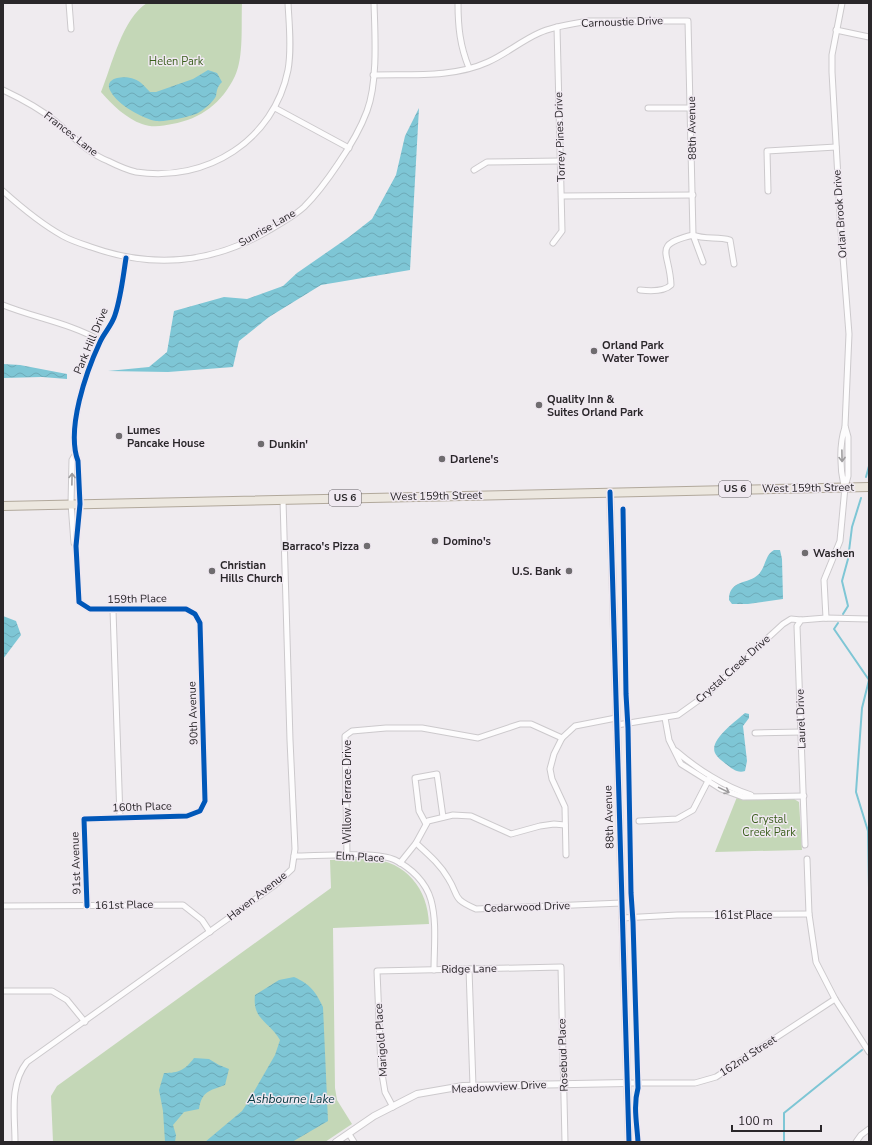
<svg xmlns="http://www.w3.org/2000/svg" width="872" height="1145" viewBox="0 0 872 1145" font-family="'Nunito Sans',sans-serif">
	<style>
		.green { fill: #c4d7b7 }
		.water { fill: url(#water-waves) }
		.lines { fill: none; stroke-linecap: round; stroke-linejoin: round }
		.stream { stroke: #7ec6d5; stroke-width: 2 }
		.minor-casing { stroke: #ccc9cc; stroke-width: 7 }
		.tertiary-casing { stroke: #ccc9cc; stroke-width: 8 }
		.primary-casing { stroke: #b1a89b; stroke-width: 10 }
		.minor { stroke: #fdfcfd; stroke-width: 5 }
		.tertiary { stroke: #fdfcfd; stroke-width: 6 }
		.primary { stroke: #ece7df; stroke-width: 8 }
		.cycleway-casing { stroke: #f0e9f1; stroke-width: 8 }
		.cycleway { stroke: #0057b8; stroke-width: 5 }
		.oneway { stroke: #9e9c9e }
		.poi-dot { fill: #6f6c6f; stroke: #f0e9f1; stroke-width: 1.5 }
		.labels { text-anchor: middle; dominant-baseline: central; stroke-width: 3; stroke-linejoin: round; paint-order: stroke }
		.shield { fill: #f0e9f1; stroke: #656166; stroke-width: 1 }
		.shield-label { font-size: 10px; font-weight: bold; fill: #2a272a }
		.street-label { font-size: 11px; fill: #2a272a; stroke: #f0e9f1 }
		.park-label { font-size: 11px; fill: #3b5f1d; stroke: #f0e9f1 }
		.poi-label { font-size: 11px; font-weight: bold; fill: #2a272a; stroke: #f0e9f1; text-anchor: start }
		.water-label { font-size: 12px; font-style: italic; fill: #053840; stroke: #f0e9f1 }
	</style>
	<defs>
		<pattern id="water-waves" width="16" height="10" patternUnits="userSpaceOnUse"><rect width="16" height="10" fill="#7ec6d5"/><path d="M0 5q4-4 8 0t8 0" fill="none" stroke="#6daab7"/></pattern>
	</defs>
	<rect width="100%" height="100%" fill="#efebef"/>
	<g class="green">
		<path d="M147,3H242C241,24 244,57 235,76C222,103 201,119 172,124C163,126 152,128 142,124C127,119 111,104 101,92C112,65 122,19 147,3Z"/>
		<path d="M737,797L755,800L794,799L799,802L802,850L715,852Z"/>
		<path d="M370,859C406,861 428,889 429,924L333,928L335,1088L337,1100L352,1124L325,1142H53L51,1096L57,1086L331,888L330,860Z"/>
	</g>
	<g class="water">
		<path d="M208,70L217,73L222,82C217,87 217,90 216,96C214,101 204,110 198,113C189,117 166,122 156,121C143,119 117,104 111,92C102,77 125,75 134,79C141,81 145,87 150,92H156L193,79Z"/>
		<path d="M419,108L410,270L321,285L269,317L239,341L233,367L168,372L108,371L149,367L167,352L174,311L224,297L247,299L283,286L297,273L349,237L372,219L396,175L405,136Z"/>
		<path d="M3,364L20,365L67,374V379L42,377L3,378Z"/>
		<path d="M774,550H780L782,559L783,599L748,604H732L729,600C729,579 748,585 759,574C766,566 765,555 774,550Z"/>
		<path d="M3,616L16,621L21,635L3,659Z"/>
		<path d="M745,713L749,714V718L743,726L747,761L745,771C738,774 731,768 726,764C722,761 717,757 715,753C709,740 736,721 745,713Z"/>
		<path d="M294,977C310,984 316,992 323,1007L328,1121L292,1142H205L242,1111L248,1102L275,1055L280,1040C270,1022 252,1020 255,995L279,980Z"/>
		<path d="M194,1058L209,1059L219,1065L229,1069L225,1085C209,1091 202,1091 199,1109L184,1112L173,1125L176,1135L175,1142H165L163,1111L159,1090L164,1073C179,1073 185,1070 194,1058Z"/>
	</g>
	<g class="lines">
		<g class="stream">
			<path d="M866,477L869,466"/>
			<path d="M843,614L848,606L842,581L848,559L852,527L861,498"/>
			<path d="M838,623L834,629L869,680L862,708L856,792L868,831L869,888"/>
			<path d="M784,1142V1113L862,1050"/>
		</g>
		<defs>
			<g id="minor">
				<path d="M69,3L71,29"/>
				<path d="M458,3C458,27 460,46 469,68"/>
				<path d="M836,30L869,37"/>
				<path d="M373,75C411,74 453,78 488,62C506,54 521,41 539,33C554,26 572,24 589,21H688L693,235C705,240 718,236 730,240L734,264"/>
				<path d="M3,90C22,99 39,108 55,121C72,135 87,153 108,161C116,165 127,170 136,172C207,183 274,140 288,70C292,48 289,24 288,3"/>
				<path d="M275,108L349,148"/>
				<path d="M648,108H691"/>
				<path d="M474,170L487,162L560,161"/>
				<path d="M3,191C22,208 41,224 63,236C72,241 82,244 91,247C153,269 210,264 266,232C278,225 293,217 304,207C317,194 328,179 338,164C349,148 360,130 367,111C378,81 375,35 374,3"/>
				<path d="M768,191L767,151L836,147"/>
				<path d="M562,196L693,195"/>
				<path d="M553,243L562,231L557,27"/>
				<path d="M640,290C649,291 664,292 671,285C670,252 651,245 693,235L703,262"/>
				<path d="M3,305C35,318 70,323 101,341"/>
				<path d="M75,455L72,460L71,504L74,543L76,546"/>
				<path d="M844,486C840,468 839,445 845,427"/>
				<path d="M113,610L120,818"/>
				<path d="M826,618L824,580L840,541L845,487L848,476V437L845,426L849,334L841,231L832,72V55L842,3"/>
				<path d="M665,718L669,740L681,764L721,789L743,797L804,796"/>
				<path d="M617,725L678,715L706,695L783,624L791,619L801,620"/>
				<path d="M755,733L802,732"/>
				<path d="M676,751C697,769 725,787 751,795"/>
				<path d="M639,821L677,819L693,810L709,779"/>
				<path d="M426,824L419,811L415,778L437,774L443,817"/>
				<path d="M416,843C428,854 440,864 448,878C460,897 451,898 476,909L622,903"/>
				<path d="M805,845L797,626L801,620L826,618L869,619"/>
				<path d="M566,855L565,807L552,779L550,769L554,754L562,738L575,726L616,718"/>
				<path d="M294,856C317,856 377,851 395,860C411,868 426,882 431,900C437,922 434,948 434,970"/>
				<path d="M347,856L345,736L352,731L386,728H422L478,738L520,724H531L562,738"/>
				<path d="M807,859L809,914L816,962L835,999L869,1052"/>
				<path d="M400,863L416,843L428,821L453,815L471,816L511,834L540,826L554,824L565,825"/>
				<path d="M3,906L183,905L202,920L210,932"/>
				<path d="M87,906L84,819L187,816L200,811L205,801L200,623L195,614L186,609H90L79,602L76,546L80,504L78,461C66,429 86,372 100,342C104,333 112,325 115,315C121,297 123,277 126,258"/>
				<path d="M622,918L677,915L809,914"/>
				<path d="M469,969L473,1086"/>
				<path d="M3,991H52L67,1000L85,1022"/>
				<path d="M627,1083H695L716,1077L835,999"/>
				<path d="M393,1107L385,1092L381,1068L377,971L561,967L565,1142"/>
				<path d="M349,1134L354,1142"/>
				<path d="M15,1142C15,1115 9,1085 27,1062L275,885L292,869L295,849L290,740L283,500"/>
				<path d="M856,1142L861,1135L869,1129"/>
			</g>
			<g id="tertiary">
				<path d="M610,492L629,1142"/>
				<path d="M336,1142L374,1116L417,1094L463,1086L627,1083"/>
			</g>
			<path id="primary" d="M3,506L869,487"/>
		</defs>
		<use href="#minor" class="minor-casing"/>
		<use href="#tertiary" class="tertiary-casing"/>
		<use href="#primary" class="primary-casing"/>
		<use href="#minor" class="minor"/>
		<use href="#tertiary" class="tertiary"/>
		<use href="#primary" class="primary"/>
		<defs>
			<g id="cycleway">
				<path d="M610,492L629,1142"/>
				<path d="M623,509L626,694L628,728L631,893L633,922L638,1088C633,1106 637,1124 638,1142"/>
				<path d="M87,906L84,819L187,816L200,811L205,801L200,623L195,614L186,609H90L79,602L76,546L80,504L78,461C66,429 86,372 100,342C104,333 112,325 115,315C121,297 123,277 126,258"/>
			</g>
		</defs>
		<use href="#cycleway" class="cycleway-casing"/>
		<use href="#cycleway" class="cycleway"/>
	</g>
	<defs><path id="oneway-shaft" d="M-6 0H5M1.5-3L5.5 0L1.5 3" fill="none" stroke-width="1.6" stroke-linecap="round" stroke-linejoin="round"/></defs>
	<g class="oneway">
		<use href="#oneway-shaft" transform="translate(842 456) rotate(89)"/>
		<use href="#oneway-shaft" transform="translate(72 479) rotate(-89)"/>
		<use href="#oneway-shaft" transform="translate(724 790) rotate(26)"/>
	</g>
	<g class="poi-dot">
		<circle cx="594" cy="351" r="4"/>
		<circle cx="539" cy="405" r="4"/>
		<circle cx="119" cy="436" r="4"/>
		<circle cx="261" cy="444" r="4"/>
		<circle cx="442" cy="459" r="4"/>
		<circle cx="435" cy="541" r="4"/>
		<circle cx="367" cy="546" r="4"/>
		<circle cx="805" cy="553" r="4"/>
		<circle cx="212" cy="571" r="4"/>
		<circle cx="569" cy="571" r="4"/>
	</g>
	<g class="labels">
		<g class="shield">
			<rect x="719" y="481" width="32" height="16" rx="3"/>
			<rect x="329" y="490" width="32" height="16" rx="3"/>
		</g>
		<g class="shield-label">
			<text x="735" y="489">US 6</text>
			<text x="345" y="498">US 6</text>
		</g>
		<g class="street-label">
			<text transform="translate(622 22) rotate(-2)">Carnoustie Drive</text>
			<text transform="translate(692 128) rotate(-91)">88th Avenue</text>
			<text transform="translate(71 134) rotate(38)">Frances Lane</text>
			<text transform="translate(560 137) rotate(-92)">Torrey Pines Drive</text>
			<text transform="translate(840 214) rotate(-94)">Orlan Brook Drive</text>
			<text transform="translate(267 228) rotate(-30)">Sunrise Lane</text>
			<text transform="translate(91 341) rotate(-67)">Park Hill Drive</text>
			<text transform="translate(808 488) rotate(-1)">West 159th Street</text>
			<text transform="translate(436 496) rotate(-1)">West 159th Street</text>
			<text transform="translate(137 599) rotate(-1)">159th Place</text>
			<text transform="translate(733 669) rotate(-42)">Crystal Creek Drive</text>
			<text transform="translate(193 713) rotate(-92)">90th Avenue</text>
			<text transform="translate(801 719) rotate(-92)">Laurel Drive</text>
			<text transform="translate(347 792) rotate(-90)">Willow Terrace Drive</text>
			<text transform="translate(142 807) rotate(-2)">160th Place</text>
			<text transform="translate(609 817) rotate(-92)">88th Avenue</text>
			<text transform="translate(360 857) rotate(3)">Elm Place</text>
			<text transform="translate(76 863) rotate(-92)">91st Avenue</text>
			<text transform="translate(257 896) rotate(-38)">Haven Avenue</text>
			<text transform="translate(124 905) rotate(-1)">161st Place</text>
			<text transform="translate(527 907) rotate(-2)">Cedarwood Drive</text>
			<text x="743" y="915">161st Place</text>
			<text transform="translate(469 969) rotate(-1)">Ridge Lane</text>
			<text transform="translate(381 1040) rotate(-94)">Marigold Place</text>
			<text transform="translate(563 1055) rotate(-92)">Rosebud Place</text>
			<text transform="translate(748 1056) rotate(-33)">162nd Street</text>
			<text transform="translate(499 1087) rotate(-3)">Meadowview Drive</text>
		</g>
		<g class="park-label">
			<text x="176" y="61">Helen Park</text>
			<text x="769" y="819">Crystal<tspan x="769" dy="13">Creek Park</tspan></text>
		</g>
		<g class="poi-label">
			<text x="602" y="345">Orland Park<tspan x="602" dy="13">Water Tower</tspan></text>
			<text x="547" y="399">Quality Inn &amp;<tspan x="547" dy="13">Suites Orland Park</tspan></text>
			<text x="127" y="430">Lumes<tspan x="127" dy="13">Pancake House</tspan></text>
			<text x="269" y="444">Dunkin'</text>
			<text x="450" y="459">Darlene's</text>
			<text x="443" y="541">Domino's</text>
			<text x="359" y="546" text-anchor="end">Barraco's Pizza</text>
			<text x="813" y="553">Washen</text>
			<text x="220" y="565">Christian<tspan x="220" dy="13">Hills Church</tspan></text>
			<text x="561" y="571" text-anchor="end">U.S. Bank</text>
		</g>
		<g class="water-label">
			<text x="291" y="1099">Ashbourne Lake</text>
		</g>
	</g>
	<rect width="872" height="1145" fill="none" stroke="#2a272a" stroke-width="8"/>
	<path d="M732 1125v6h89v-6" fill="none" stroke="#2a272a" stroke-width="2"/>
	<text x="738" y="1125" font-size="12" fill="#2a272a" stroke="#f0e9f1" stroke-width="3" paint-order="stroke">100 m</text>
</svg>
